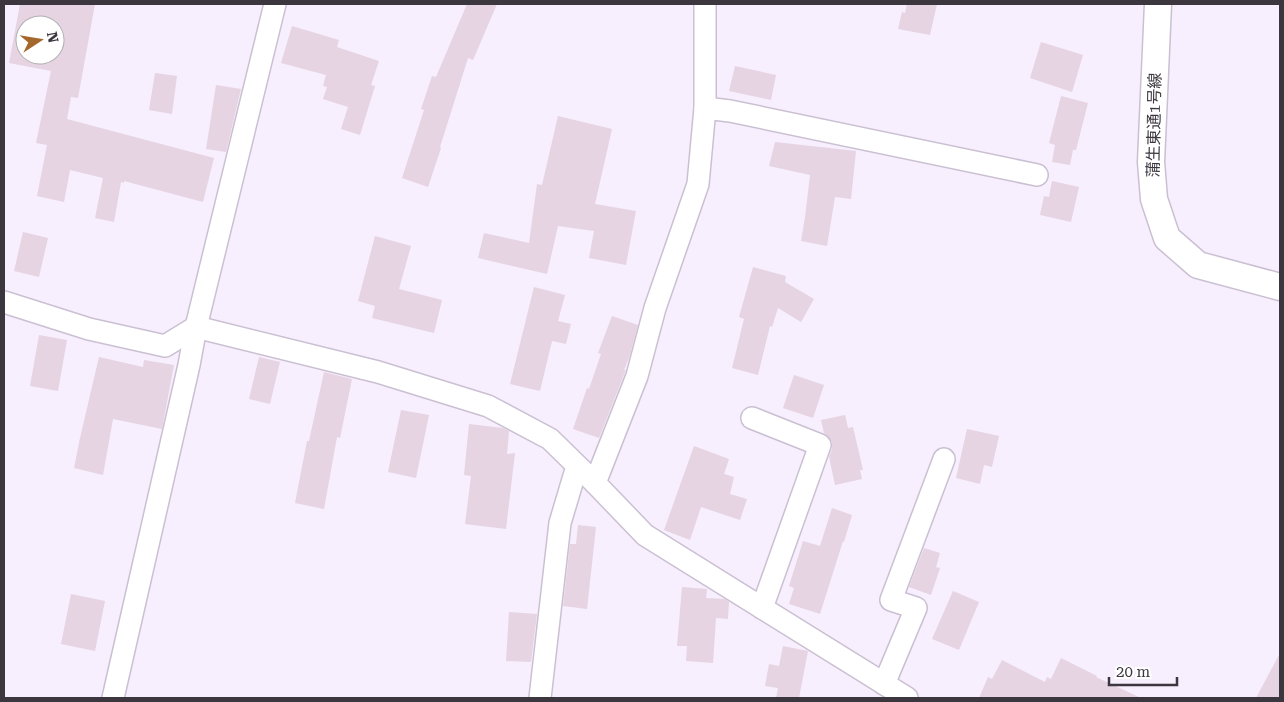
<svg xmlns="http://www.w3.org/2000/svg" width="1284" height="702" viewBox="0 0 1284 702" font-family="'Roboto Serif','Noto Sans JP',serif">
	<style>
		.building { fill: #e6d4e2; fill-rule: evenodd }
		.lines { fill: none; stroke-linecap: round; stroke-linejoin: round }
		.minor-casing { stroke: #cac0d2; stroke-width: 24 }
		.tertiary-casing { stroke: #cac0d2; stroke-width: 29 }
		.minor { stroke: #fff; stroke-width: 21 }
		.tertiary { stroke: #fff; stroke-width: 26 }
		.labels { text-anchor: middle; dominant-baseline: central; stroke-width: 4; stroke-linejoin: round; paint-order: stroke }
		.street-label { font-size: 16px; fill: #3c373f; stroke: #fff }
	</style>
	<rect width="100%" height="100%" fill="#f7eefe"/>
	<g class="building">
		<path d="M20,4H95L78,98L71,97L67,119L214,158L203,202L124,181V183L121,182L114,222L95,218L103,178L70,170L64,202L37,196L47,145L36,143L51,71L9,63ZM25,25H55V55H25Z"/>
		<path d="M467,4H497L473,60L468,58L440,147L441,148L428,187L402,178L424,110L421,109L432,76L436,77Z"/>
		<path d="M907,4H937L930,35L898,29L902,12L905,13Z"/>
		<path d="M292,26L339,40L337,47L379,61L371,85L375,86L360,135L341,129L348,107L323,99L327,87L323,86L326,75L281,63Z"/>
		<path d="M1041,42L1083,55L1072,92L1030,78Z"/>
		<path d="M735,66L776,75L771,100L729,91Z"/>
		<path d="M155,73L177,76L172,114L149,110Z"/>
		<path d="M216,85L241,89L226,152L206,149Z"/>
		<path d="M1061,96L1088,103L1076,150H1073L1070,165L1052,162L1055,145L1049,143Z"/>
		<path d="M558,116L612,129L595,204L636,211L626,265L589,258L594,231L558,226L547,274L478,258L484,233L529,243L537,184L542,185Z"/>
		<path d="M775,142L856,151L851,199L835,197L827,246L801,241L805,217L810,175L769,166Z"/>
		<path d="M1052,181L1079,187L1071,222L1040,215L1044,196L1049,197Z"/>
		<path d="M23,232L48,238L39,277L14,271Z"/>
		<path d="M375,236L411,246L399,289L442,300L434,333L372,318L375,306L358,301Z"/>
		<path d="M753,267L786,276L785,282L814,299L801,322L778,308L772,327L770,326L758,375L732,368L744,319L739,317Z"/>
		<path d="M534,287L565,295L558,321L571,324L566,344L552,341L540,391L510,384Z"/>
		<path d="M612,316L638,325L629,358L624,370H626L625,372L599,438L573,429L587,388L589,389L601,354L598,353Z"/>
		<path d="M39,335L67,340L58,391L30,386Z"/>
		<path d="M99,357L143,367L144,360L174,365L162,429L113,419L103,475L74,468L80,438Z"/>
		<path d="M259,357L280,362L270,404L249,399Z"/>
		<path d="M324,372L352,379L340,438L337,437L324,509L295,503L307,441H309Z"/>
		<path d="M794,375L824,385L813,418L783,408Z"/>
		<path d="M401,410L429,415L416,478L388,472Z"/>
		<path d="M845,415L848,428L853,427L863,470H860L862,479L835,485L829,457L832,449V442L829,437L824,433L821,420Z"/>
		<path d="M469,424L503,428L509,431L507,454L515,453L506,529L465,524L471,476L464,475Z"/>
		<path d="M967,429L999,436L992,467L984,465L980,484L956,478Z"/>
		<path d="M694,446L729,459L724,474L734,477L730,494L747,499L740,520L701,507L690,540L664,530Z"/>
		<path d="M832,508L852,515L844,542L843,541L820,614L789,604L794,588L789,586L803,541L820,546Z"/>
		<path d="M578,525L596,527L587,609L563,606L570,544H576Z"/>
		<path d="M924,548L940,553L936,567L940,568L931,595L909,587Z"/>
		<path d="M682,587L707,589L706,598L725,599L729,602L728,619L716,618L713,663L686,661L687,646H677Z"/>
		<path d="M953,591L979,602L959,650L932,639Z"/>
		<path d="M71,594L105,601L95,651L61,644Z"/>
		<path d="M509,612L537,614L531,662L506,661Z"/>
		<path d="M783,646L808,651L799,698H776L778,688L765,686L769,664L779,666Z"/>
		<path d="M1280,653V698H1256Z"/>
		<path d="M1061,658L1097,676L1096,677L1141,698H979L988,677L992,679L1002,660L1045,682L1047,677L1051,679Z"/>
	</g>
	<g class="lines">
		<defs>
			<g id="minor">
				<path d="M705,108L730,111L1037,175"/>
				<path d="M4,302L89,329L165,346L196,327L275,4"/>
				<path d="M752,418L820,445L762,608"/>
				<path d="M595,483L637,376L655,308L698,184L705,108V4"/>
				<path d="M884,684L916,608L891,600L944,459"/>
				<path d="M113,698L189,365L196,327L378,372L488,406L550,439L595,483L645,535L907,698"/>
				<path d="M540,698L560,523L577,466"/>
			</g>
			<path id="tertiary" d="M1158,4L1151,162L1154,199L1167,238L1198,265L1280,287"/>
		</defs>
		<use href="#minor" class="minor-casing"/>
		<use href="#tertiary" class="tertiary-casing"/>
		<use href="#minor" class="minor"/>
		<use href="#tertiary" class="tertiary"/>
	</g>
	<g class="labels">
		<g class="street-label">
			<text transform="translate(1154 125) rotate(-89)">蒲生東通1号線</text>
		</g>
	</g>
	<rect width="1284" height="702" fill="none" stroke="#3c373f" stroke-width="10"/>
	<g transform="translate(40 40) rotate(78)"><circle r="24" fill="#ffffff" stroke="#b1afb2"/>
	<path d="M0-4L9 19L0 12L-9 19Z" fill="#a5682c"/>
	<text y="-8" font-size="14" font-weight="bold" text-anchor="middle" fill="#3c373f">N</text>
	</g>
	<path d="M1109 677v8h68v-8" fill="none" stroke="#3c373f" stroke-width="2.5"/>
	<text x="1116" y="677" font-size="15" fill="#3c373f" stroke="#ffffff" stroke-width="4" paint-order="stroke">20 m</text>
</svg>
